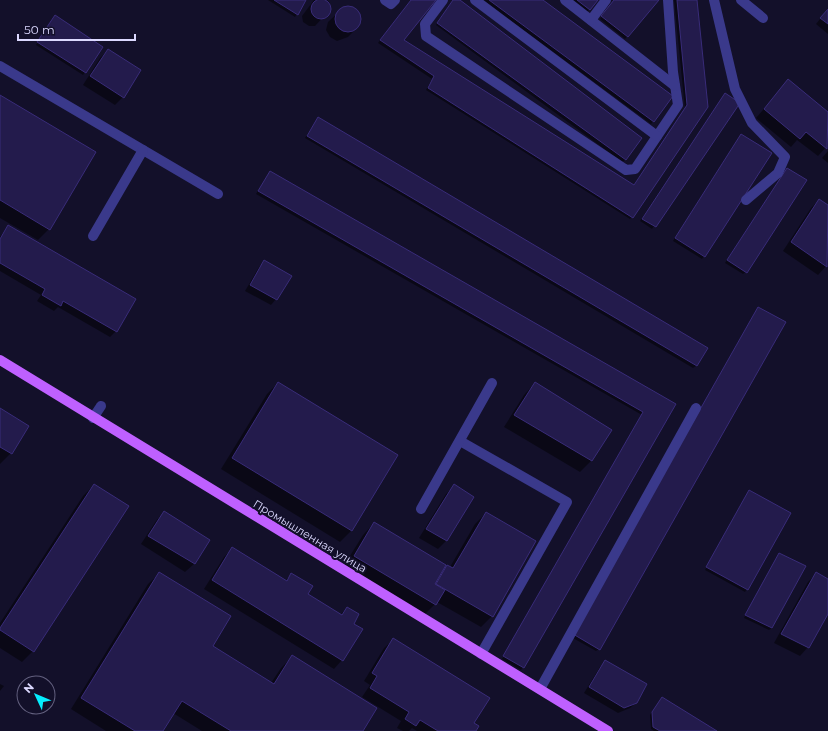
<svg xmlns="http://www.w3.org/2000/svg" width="828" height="731" viewBox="0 0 828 731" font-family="Montserrat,sans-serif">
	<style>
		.shadow { fill: #0007 }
		.building { fill: #231b4c; stroke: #392c79 }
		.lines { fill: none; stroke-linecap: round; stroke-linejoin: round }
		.minor { stroke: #3a398b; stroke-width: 10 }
		.major { stroke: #bf60ff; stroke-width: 10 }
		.labels { text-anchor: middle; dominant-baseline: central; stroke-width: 4; stroke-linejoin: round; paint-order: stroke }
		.street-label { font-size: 11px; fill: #dcd9ff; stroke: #13102a }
	</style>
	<rect width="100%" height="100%" fill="#13102a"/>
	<g class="shadow">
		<path d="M268,0H305L295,17Z"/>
		<path d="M314,0H327L329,2L331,9L315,26H309L303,22L302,16Z"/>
		<path d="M411,0H435L403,41L633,186L685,109L674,0H696L707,107L630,219L426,90L432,79L378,43Z"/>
		<path d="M453,0H458L640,139L625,160L622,162L436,25Z"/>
		<path d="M483,0H541L653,121L651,124Z"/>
		<path d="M572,0H597L587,12Z"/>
		<path d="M615,0H657L625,39L600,19Z"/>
		<path d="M351,7L360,16L359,24L357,28L348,37L337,41L330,37L326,30L328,22L343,8Z"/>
		<path d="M828,9V34L816,24Z"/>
		<path d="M52,19L102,47L83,75L36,45Z"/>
		<path d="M108,50L123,97L115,105L83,85L100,58Z"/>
		<path d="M788,81L828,114V145L818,156L797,140L791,147L756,118Z"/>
		<path d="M0,96L49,229L38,240L0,218Z"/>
		<path d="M723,96L739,103L652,229L640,221Z"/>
		<path d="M318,118L706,348L696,366L693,368L305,138Z"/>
		<path d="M739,137L771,153L702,259L673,241Z"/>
		<path d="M828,151V163L822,158Z"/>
		<path d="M785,171L746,272L743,274L725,263Z"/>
		<path d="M270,172L675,405L521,670L502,659L642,415L256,194Z"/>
		<path d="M819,200L828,206V264L818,275L783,251L811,208Z"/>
		<path d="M8,226L116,331L110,337L58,307L54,311L37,301L41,295L0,271V237Z"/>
		<path d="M265,261L276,299L271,305L245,291L259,267Z"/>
		<path d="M756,311L599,649L596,651L571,637Z"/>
		<path d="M278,383L397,456L351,531L340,542L221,469L267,394Z"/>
		<path d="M535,383L611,430L591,461L580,472L504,427L524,395Z"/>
		<path d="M0,409L11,453L0,464Z"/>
		<path d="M94,485L33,651L22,662L0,648V623L83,496Z"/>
		<path d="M454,486L473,497L446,541L438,549L419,538L446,494Z"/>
		<path d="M749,491L790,513L745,592L705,570Z"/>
		<path d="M164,512L209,540L194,564L185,572L141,544L156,521Z"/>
		<path d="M486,513L492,616L481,627L437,602L424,615L343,567L363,535L374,523L442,571L448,566L450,567L475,524Z"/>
		<path d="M232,549L285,581L292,574L307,594L340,615L347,608L352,624L342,660L334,669L204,589L224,557Z"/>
		<path d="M779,554L772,628L769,630L744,618Z"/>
		<path d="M160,573L212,646L271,683L281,668L292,657L362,731H202L173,713L162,731H106L71,709L148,584Z"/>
		<path d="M816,574L828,581V612L808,647L800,656L774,643L808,582Z"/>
		<path d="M393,640L473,724L475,731H417L412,728L409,731H403L397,728L401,721L362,697L370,685L364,681L384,648Z"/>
		<path d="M605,662L636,703L630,708L618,713L584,693L600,667Z"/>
		<path d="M0,684L4,686L0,691Z"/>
		<path d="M662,698L715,731H654L651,729L650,715Z"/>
	</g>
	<g class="building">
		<circle cx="321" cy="9" r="10"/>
		<path d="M274,0H306L298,15Z"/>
		<path d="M411,0H436L404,40L634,185L687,105L677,0H697L708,107L633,218L428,88L434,76L380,40Z"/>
		<path d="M453,0H460L642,138L626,160L437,23Z"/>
		<path d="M489,0H543L673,96L654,122Z"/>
		<path d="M577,0H598L590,10Z"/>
		<path d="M614,0H659L628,37L601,16Z"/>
		<circle cx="348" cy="19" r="13"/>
		<path d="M828,9V24L820,18Z"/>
		<path d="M55,15L103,47L86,73L37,42Z"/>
		<path d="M108,49L141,70L124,98L90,76Z"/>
		<path d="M788,79L828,112L827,149L806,132L800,139L764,109Z"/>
		<path d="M725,93L740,103L656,227L642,219Z"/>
		<path d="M0,95L96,152L50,230L0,200Z"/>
		<path d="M318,117L708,348L697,366L307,136Z"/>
		<path d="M741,134L772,153L705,257L675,238Z"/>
		<path d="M787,168L807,180L747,273L727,260Z"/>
		<path d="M270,171L676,404L524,668L503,656L643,412L258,191Z"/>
		<path d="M819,199L828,205L827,267L791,242Z"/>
		<path d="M8,225L136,299L117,332L63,301L61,306L42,295L45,289L0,263V239Z"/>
		<path d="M264,260L292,276L277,300L250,285Z"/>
		<path d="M758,307L786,322L600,650L573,634Z"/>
		<path d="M278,382L398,455L352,531L232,458Z"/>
		<path d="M535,382L612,430L592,461L514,415Z"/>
		<path d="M0,408L29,426L12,454L0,447Z"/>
		<path d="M94,484L129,506L34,652L0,630V628Z"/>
		<path d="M454,484L474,497L447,541L426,529Z"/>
		<path d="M749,490L791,513L748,590L706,567Z"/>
		<path d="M164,511L210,540L195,564L148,536Z"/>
		<path d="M486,512L536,541L493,617L436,584L447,565L453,568Z"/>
		<path d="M374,522L446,565L435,584L445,590L436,605L354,556Z"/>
		<path d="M232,547L287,581L291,573L313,586L308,594L342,615L347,607L359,614L354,624L363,629L343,661L212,580Z"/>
		<path d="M779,553L806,566L772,628L745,615Z"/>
		<path d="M159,572L231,616L213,646L274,684L292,655L377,708L363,731H231L182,701L163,731H135L81,698Z"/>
		<path d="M816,572L828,579V614L809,648L781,634Z"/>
		<path d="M393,638L490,698L474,723L479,726L476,731H438L420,720L416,726L405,719L409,712L370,688L377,676L372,673Z"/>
		<path d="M605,660L647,684L637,703L624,708L589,687Z"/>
		<path d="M662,697L717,731H660L653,727L652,712Z"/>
	</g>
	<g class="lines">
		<g class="minor">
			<path d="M385,0L391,4L395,0"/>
			<path d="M443,0L425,24L426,36L626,170L635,169L678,105L673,72L668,0"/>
			<path d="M475,0L657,136"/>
			<path d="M565,0L675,86"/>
			<path d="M714,0L735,89L752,123L785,157L778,173L746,200"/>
			<path d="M741,0L763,18"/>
			<path d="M591,20L606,0"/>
			<path d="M0,66L218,194"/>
			<path d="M93,236L143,150"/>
			<path d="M93,418L101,406"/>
			<path d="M460,441L567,502L481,654"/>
			<path d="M421,509L492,383"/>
			<path d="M540,689L696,408"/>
		</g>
		<path class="major" d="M0,360L608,731"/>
	</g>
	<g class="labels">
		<g class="street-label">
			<text transform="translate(310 536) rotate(31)">Промышленная улица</text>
		</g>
	</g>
	<g transform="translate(36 695) rotate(314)"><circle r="19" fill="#13102a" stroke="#63607f"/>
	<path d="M0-3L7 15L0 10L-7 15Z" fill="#05eeff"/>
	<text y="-6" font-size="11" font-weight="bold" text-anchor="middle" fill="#dcd9ff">N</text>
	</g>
	<path d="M18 34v6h117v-6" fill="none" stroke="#dcd9ff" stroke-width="2"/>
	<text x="24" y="34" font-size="12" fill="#dcd9ff" stroke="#13102a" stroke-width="3" paint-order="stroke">50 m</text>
</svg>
